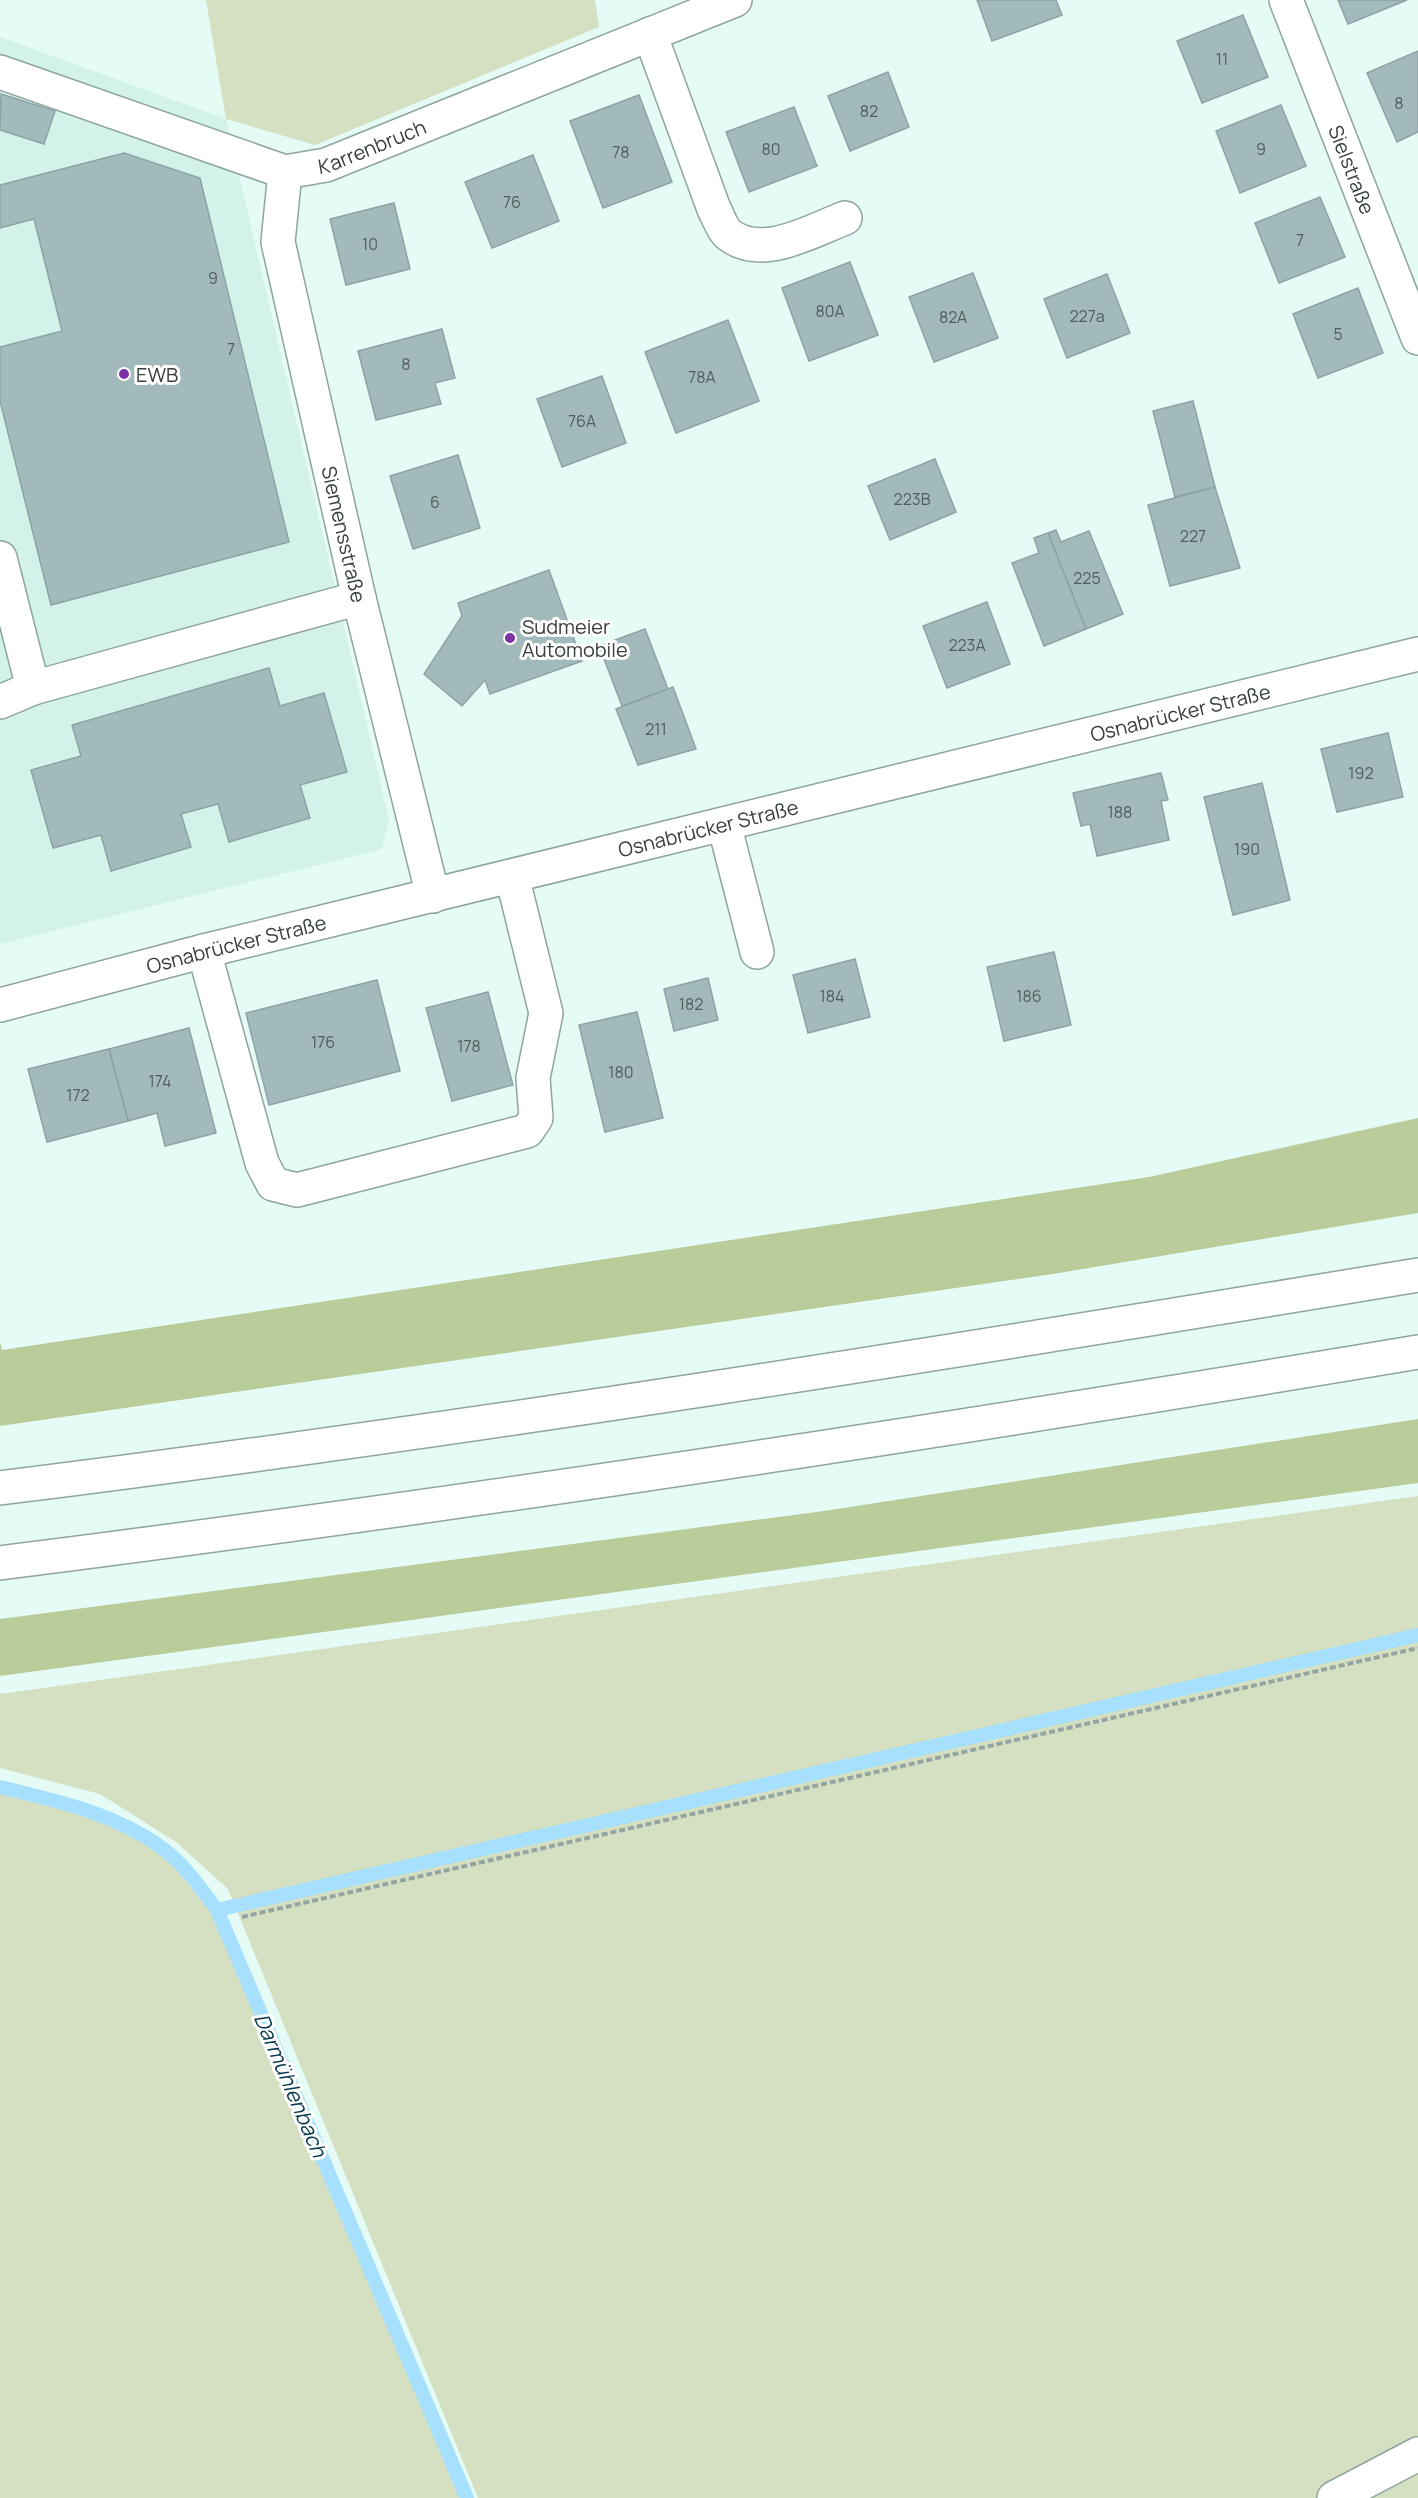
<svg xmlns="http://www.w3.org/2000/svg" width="1418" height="2498" viewBox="0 0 1418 2498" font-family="Manrope,sans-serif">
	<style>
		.built { fill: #d3f3ea }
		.green { fill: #d4e0c1 }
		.forest { fill: #bacc99 }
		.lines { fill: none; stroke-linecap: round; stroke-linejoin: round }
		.stream { stroke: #a6e0fd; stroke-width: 14 }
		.building { fill: #a3babc; stroke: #8da3a6; stroke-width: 1.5 }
		.minor-casing { stroke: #8fa49e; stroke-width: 36 }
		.major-casing { stroke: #8fa49e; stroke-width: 36 }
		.highway-casing { stroke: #8fa49e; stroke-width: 36 }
		.path { stroke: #95a5a1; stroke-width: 4; stroke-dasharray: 6 3; stroke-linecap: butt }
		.minor { stroke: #fff; stroke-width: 33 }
		.major { stroke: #fff; stroke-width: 33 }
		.highway { stroke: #fff; stroke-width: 33 }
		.poi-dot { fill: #7d33a5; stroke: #fff; stroke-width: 2 }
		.labels { text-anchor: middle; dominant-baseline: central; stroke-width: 6; stroke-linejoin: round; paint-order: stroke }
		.number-label { font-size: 16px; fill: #515e5d }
		.street-label { font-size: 20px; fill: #363f3d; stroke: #fff }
		.poi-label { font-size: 20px; fill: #363f3d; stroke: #fff; text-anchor: start }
		.water-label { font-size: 21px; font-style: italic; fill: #05384c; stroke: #fff }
	</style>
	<rect width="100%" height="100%" fill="#e5fbf5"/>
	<path class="built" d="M0,37L226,119L389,820L382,849L0,944Z"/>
	<g class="green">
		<path d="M206,0H595L599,27L315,145L226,119Z"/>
		<path d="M1418,1496V2498H478L228,1889L176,1842L100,1794L0,1768V1694Z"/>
		<path d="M0,1793L100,1820L161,1852L212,1912L460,2498H0Z"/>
	</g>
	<g class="forest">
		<path d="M1418,1118V1213L1053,1274L0,1426V1342L2,1350L1149,1177Z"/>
		<path d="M1418,1419V1483L0,1676V1619L824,1511Z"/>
	</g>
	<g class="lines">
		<g class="stream">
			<path d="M0,1787C57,1801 114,1813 162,1848C184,1864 201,1888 217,1910L467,2498"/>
			<path d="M217,1910L1418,1635"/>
		</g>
	</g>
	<g class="building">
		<path d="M977,0H1056L1062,15L992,41Z"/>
		<path d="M1338,0H1407L1348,24Z"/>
		<path d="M1243,15L1268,77L1202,103L1177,41Z"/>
		<path d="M1418,51V132L1397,142L1367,73Z"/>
		<path d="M888,72L909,127L850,151L828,96Z"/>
		<path d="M1,94L55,111L44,144L0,130Z"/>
		<path d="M639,95L672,182L603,208L570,121Z"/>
		<path d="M1281,105L1306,166L1240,193L1216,131Z"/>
		<path d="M794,107L817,166L749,192L726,132Z"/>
		<path d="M124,153L200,178L289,542L51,605L0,401V347L62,331L34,219L0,228V185Z"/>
		<path d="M533,155L559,221L492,248L465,182Z"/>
		<path d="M1320,197L1345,257L1279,283L1255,223Z"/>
		<path d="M394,203L410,269L346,285L330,219Z"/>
		<path d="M850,262L878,335L809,361L782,288Z"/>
		<path d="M973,273L998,338L934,362L909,297Z"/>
		<path d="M1107,274L1130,333L1067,358L1044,299Z"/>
		<path d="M1358,288L1383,353L1318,378L1293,314Z"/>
		<path d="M728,320L759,401L676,433L645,352Z"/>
		<path d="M442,329L455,378L435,383L441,404L376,420L358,351Z"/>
		<path d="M602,376L626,443L562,467L537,399Z"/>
		<path d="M1193,401L1215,487L1175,497L1153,411Z"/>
		<path d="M458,455L480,528L413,549L390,476Z"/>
		<path d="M935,459L956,512L890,540L868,486Z"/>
		<path d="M1215,487L1240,568L1170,586L1148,505Z"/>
		<path d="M1056,530L1061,542L1089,531L1123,614L1086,629L1048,533Z"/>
		<path d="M1048,533L1086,629L1044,646L1012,563L1039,553L1034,538Z"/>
		<path d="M549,570L582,661L490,694L485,680L462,706L424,674L462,616L458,603Z"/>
		<path d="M987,602L1010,664L947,688L923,626Z"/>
		<path d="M645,629L668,689L622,706L599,646Z"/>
		<path d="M269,668L280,706L324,693L347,772L300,785L310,818L229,842L218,804L181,814L191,847L111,871L101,835L53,848L31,770L81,756L72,725Z"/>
		<path d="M673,687L696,749L638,765L616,709Z"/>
		<path d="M1388,733L1403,797L1337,812L1321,749Z"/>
		<path d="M1161,773L1168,800L1161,801L1169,840L1097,856L1090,824L1081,826L1073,793Z"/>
		<path d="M1262,783L1290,900L1233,915L1204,797Z"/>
		<path d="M1054,952L1071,1025L1004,1041L987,967Z"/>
		<path d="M855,959L870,1017L808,1033L793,975Z"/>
		<path d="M708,978L718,1020L674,1031L664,989Z"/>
		<path d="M377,980L400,1071L269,1105L246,1013Z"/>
		<path d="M488,992L513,1085L452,1101L426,1008Z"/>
		<path d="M637,1012L663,1118L605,1132L579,1025Z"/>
		<path d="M189,1028L216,1133L165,1146L157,1113L128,1121L109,1049Z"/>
		<path d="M109,1049L128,1121L47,1142L28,1069Z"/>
	</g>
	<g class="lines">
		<defs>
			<g id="minor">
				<path id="s1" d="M1286,0L1418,338"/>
				<path d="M650,34L714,209C718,216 722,229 728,234C761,261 811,231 845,218"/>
				<path id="s2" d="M0,72L285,172L326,165L735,0"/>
				<path id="s3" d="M285,172L278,242L359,598L433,896"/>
				<path d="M0,558L33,688"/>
				<path d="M0,702L33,688L359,598"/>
				<path d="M724,824L757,952"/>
				<path d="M204,951L262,1163L273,1184L297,1190L527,1131L536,1118L533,1078L546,1013L512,876"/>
				<path d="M1334,2498L1418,2454"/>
			</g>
			<g id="major">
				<path id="s4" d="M0,1005L204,951L1418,654"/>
			</g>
			<g id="highway">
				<path d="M0,1488C474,1429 946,1353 1418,1275"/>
				<path d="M0,1563C474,1503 947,1431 1418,1352"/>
			</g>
		</defs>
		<use href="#minor" class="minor-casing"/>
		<use href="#major" class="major-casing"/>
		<use href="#highway" class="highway-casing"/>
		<path class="path" d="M242,1917L1418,1648"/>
		<use href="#minor" class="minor"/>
		<use href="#major" class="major"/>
		<use href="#highway" class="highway"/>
	</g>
	<g class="poi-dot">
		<circle cx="124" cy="374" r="6"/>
		<circle cx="510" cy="638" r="6"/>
	</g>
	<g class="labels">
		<g class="number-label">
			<text x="1222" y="59">11</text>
			<text x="1399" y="103">8</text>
			<text x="869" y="111">82</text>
			<text x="771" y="149">80</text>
			<text x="1261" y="149">9</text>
			<text x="621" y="152">78</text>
			<text x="512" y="202">76</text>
			<text x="1300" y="240">7</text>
			<text x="370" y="244">10</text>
			<text x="213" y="278">9</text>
			<text x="830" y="311">80A</text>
			<text x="1087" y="316">227a</text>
			<text x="953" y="317">82A</text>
			<text x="1338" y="334">5</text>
			<text x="231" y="349">7</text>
			<text x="406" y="364">8</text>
			<text x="702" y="377">78A</text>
			<text x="582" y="421">76A</text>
			<text x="912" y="499">223B</text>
			<text x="435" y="502">6</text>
			<text x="1193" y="536">227</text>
			<text x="1087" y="578">225</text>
			<text x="967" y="645">223A</text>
			<text x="656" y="729">211</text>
			<text x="1361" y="773">192</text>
			<text x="1120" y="812">188</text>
			<text x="1247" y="849">190</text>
			<text x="832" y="996">184</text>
			<text x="1029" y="996">186</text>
			<text x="691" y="1004">182</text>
			<text x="323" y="1042">176</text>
			<text x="469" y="1046">178</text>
			<text x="621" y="1072">180</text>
			<text x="160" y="1081">174</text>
			<text x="78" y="1095">172</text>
		</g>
		<g class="street-label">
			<text stroke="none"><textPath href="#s2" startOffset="393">Karrenbruch</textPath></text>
			<text stroke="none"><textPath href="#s1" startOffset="182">Sielstraße</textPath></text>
			<text stroke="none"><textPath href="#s3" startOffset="370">Siemensstraße</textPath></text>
			<text stroke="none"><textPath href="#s4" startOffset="1216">Osnabrücker Straße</textPath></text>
			<text stroke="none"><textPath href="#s4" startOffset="730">Osnabrücker Straße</textPath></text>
			<text stroke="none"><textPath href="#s4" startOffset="244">Osnabrücker Straße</textPath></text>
		</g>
		<g class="poi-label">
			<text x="136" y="374">EWB</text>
			<text x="522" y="626">Sudmeier<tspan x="522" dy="23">Automobile</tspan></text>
		</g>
		<g class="water-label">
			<text transform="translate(291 2085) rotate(67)">Darmühlenbach</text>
		</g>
	</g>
</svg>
